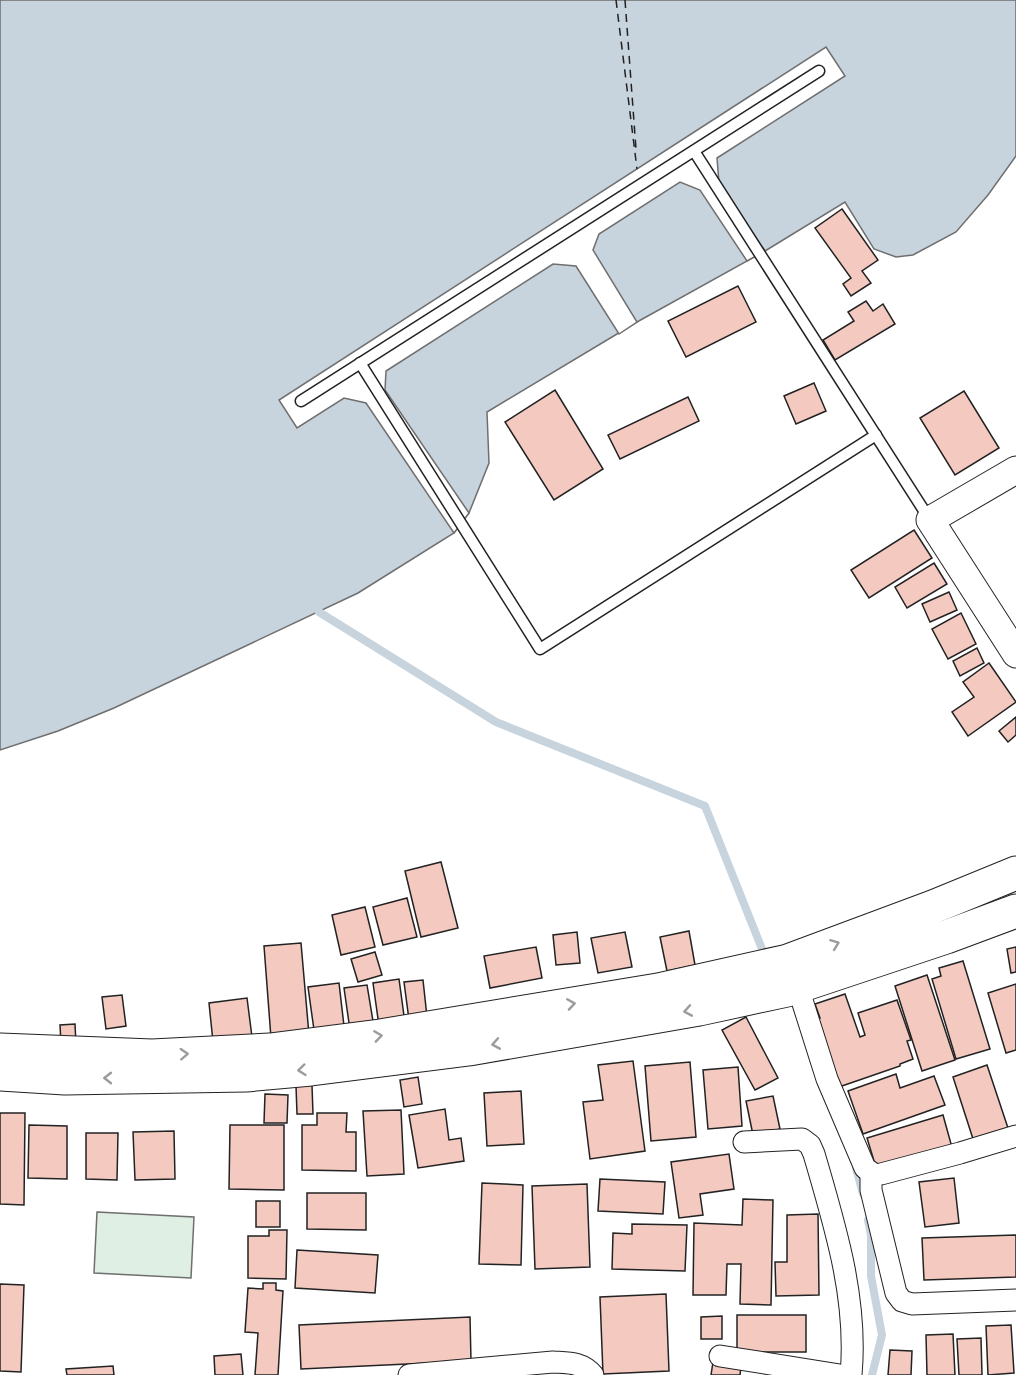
<svg xmlns="http://www.w3.org/2000/svg" width="1016" height="1375" viewBox="0 0 1016 1375" font-family="Inter,sans-serif">
	<style>
		.green { fill: #e0efe3; stroke: #6f6f6f; stroke-width: 1.5 }
		.water { fill: #c7d3dd; stroke: #6f6f6f; stroke-width: 1.5 }
		.pier { fill: #fff; stroke: #6f6f6f; stroke-width: 1.5 }
		.lines { fill: none; stroke-linecap: round; stroke-linejoin: round }
		.stream { stroke: #c7d3dd; stroke-width: 8 }
		.ferry { stroke: #222; stroke-width: 1.5; stroke-dasharray: 8 6; stroke-linecap: butt }
		.building { fill: #f3c9c0; stroke: #222; stroke-width: 1.5 }
		.service-casing { stroke: #222; stroke-width: 13 }
		.minor-casing { stroke: #222; stroke-width: 23 }
		.tertiary-casing { stroke: #222; stroke-width: 29 }
		.trunk-casing { stroke: #222; stroke-width: 35 }
		.service { stroke: #fff; stroke-width: 10 }
		.minor { stroke: #fff; stroke-width: 21 }
		.tertiary { stroke: #fff; stroke-width: 27 }
		.trunk { stroke: #fff; stroke-width: 33 }
		.oneway { stroke: #9c9c9c }
	</style>
	<rect width="100%" height="100%" fill="#fff"/>
	<path class="green" d="M97,1212L194,1217L191,1278L94,1273Z"/>
	<path class="water" d="M0,0H1016V156L988,195L956,232L913,255L896,257L874,249L845,202L765,251L637,322L487,412L489,463L469,513L454,533L358,593L114,708L58,731L0,750Z"/>
	<path class="pier" d="M826,47L845,76L717,158L719,183L765,251L747,261L700,190L680,182L599,234L593,250L637,322L619,334L576,266L553,264L386,371L385,390L469,513L454,533L366,403L344,398L297,428L279,400Z"/>
	<g class="lines">
		<g class="stream">
			<path d="M319,612L496,722L705,806L766,959"/>
			<path d="M856,1168L863,1194"/>
			<path d="M868,1220L871,1235V1276L882,1335L872,1375"/>
		</g>
		<g class="ferry">
			<path d="M616,0L637,169"/>
			<path d="M625,0L636,149"/>
		</g>
	</g>
	<g class="building">
		<path d="M842,209L878,260L862,271L871,283L851,296L843,284L851,278L815,228Z"/>
		<path d="M738,286L756,322L686,357L668,321Z"/>
		<path d="M866,301L873,311L883,304L895,324L835,360L823,340L854,321L848,312Z"/>
		<path d="M814,383L826,411L796,424L784,396Z"/>
		<path d="M555,390L603,469L554,500L505,422Z"/>
		<path d="M964,391L999,448L955,475L920,418Z"/>
		<path d="M688,397L699,421L620,459L608,435Z"/>
		<path d="M914,530L932,558L869,598L851,570Z"/>
		<path d="M934,563L947,584L907,608L895,587Z"/>
		<path d="M949,592L957,610L930,622L922,604Z"/>
		<path d="M961,613L976,644L948,659L932,629Z"/>
		<path d="M977,648L984,663L960,676L953,661Z"/>
		<path d="M989,663L1016,702L968,736L952,712L974,697L963,682Z"/>
		<path d="M1016,717V735L1008,742L999,731Z"/>
		<path d="M441,862L458,928L421,937L405,871Z"/>
		<path d="M407,898L417,937L383,945L373,907Z"/>
		<path d="M365,907L375,947L341,955L332,915Z"/>
		<path d="M689,931L695,965L667,971L660,937Z"/>
		<path d="M577,932L580,963L556,965L553,935Z"/>
		<path d="M625,932L632,967L598,973L591,938Z"/>
		<path d="M301,943L309,1035L271,1038L264,946Z"/>
		<path d="M536,947L542,978L490,988L484,956Z"/>
		<path d="M1016,947V972L1011,973L1007,949Z"/>
		<path d="M375,952L382,975L358,982L351,959Z"/>
		<path d="M963,961L990,1049L956,1059L932,979L941,976L939,968Z"/>
		<path d="M927,975L955,1060L922,1071L895,986Z"/>
		<path d="M399,979L405,1023L379,1026L373,983Z"/>
		<path d="M423,980L427,1017L409,1020L404,982Z"/>
		<path d="M339,983L344,1026L314,1030L308,987Z"/>
		<path d="M1016,984V1050L1006,1053L988,993Z"/>
		<path d="M367,985L374,1027L350,1030L344,988Z"/>
		<path d="M845,994L860,1037L865,1035L858,1013L897,1000L911,1040L907,1041L913,1059L900,1064V1066L839,1087L813,1021L820,1018L815,1004Z"/>
		<path d="M122,995L126,1026L106,1029L102,997Z"/>
		<path d="M247,998L252,1037L213,1042L209,1003Z"/>
		<path d="M746,1017L778,1078L755,1090L722,1030Z"/>
		<path d="M75,1024L76,1044H61L60,1025Z"/>
		<path d="M633,1061L645,1151L590,1159L583,1102L603,1100L598,1065Z"/>
		<path d="M690,1062L696,1137L651,1141L645,1066Z"/>
		<path d="M987,1065L1009,1131L974,1142L953,1077Z"/>
		<path d="M738,1067L742,1126L708,1129L703,1070Z"/>
		<path d="M896,1074L900,1088L934,1076L945,1105L863,1134L848,1091Z"/>
		<path d="M418,1077L422,1104L404,1107L400,1080Z"/>
		<path d="M312,1085L313,1114H297L296,1086Z"/>
		<path d="M521,1091L524,1144L487,1146L484,1093Z"/>
		<path d="M265,1094L288,1095L287,1123H264Z"/>
		<path d="M773,1096L780,1129L753,1135L746,1101Z"/>
		<path d="M445,1109L449,1140L461,1138L464,1161L418,1168L409,1115Z"/>
		<path d="M401,1110L404,1174L367,1176L363,1111Z"/>
		<path d="M0,1113H25L24,1205L0,1204Z"/>
		<path d="M317,1113H347L346,1132H356V1171L302,1170V1125H317Z"/>
		<path d="M943,1115L953,1151L878,1174L867,1138Z"/>
		<path d="M29,1125L67,1126V1179L28,1178Z"/>
		<path d="M230,1125H284V1190L229,1189Z"/>
		<path d="M174,1131L175,1179L135,1180L133,1132Z"/>
		<path d="M86,1133H118L117,1180L86,1179Z"/>
		<path d="M729,1154L734,1189L700,1194L703,1215L679,1218L671,1162Z"/>
		<path d="M954,1178L959,1223L925,1227L919,1182Z"/>
		<path d="M600,1179L665,1182L663,1214L598,1211Z"/>
		<path d="M482,1183L523,1185L521,1265L479,1264Z"/>
		<path d="M587,1184L590,1267L535,1269L532,1186Z"/>
		<path d="M307,1193H366V1230L307,1229Z"/>
		<path d="M743,1199L773,1200L771,1305L740,1304L741,1264H727L726,1295H693L694,1223L742,1225Z"/>
		<rect x="256" y="1201" width="24" height="26"/>
		<path d="M818,1214L819,1295L776,1296L775,1262H787V1215Z"/>
		<path d="M632,1224L687,1225L685,1271L612,1269L613,1233L632,1234Z"/>
		<path d="M269,1230H287L286,1279L248,1278V1236H269Z"/>
		<path d="M1016,1235V1277L924,1280L922,1238Z"/>
		<path d="M297,1250L378,1255L375,1293L295,1288Z"/>
		<path d="M263,1283H276V1290L283,1291L278,1375H255L258,1333L245,1332L248,1288L263,1289Z"/>
		<path d="M0,1284L24,1285L21,1372L0,1371Z"/>
		<path d="M666,1294L669,1371L603,1374L600,1297Z"/>
		<rect x="737" y="1315" width="69" height="37"/>
		<path d="M722,1316V1339H701V1317Z"/>
		<path d="M470,1317L471,1361L301,1369L299,1325Z"/>
		<path d="M1011,1325L1014,1373L988,1375L986,1326Z"/>
		<path d="M953,1334L955,1375H927L926,1335Z"/>
		<path d="M981,1338L982,1375H959L957,1339Z"/>
		<path d="M890,1350L912,1351L911,1375H888Z"/>
		<path d="M241,1354L243,1375H215L214,1356Z"/>
		<path d="M713,1362L741,1366L740,1375H711Z"/>
		<path d="M113,1366L114,1375H67L66,1369Z"/>
	</g>
	<g class="lines">
		<defs>
			<g id="service">
				<path d="M694,151L930,520"/>
				<path d="M360,363L540,649L876,435"/>
				<path d="M301,401L819,71"/>
			</g>
			<g id="minor">
				<path d="M794,975L827,1079L865,1168L875,1175L881,1174L960,1153L1016,1136"/>
				<path d="M744,1142L802,1139L810,1145L814,1154C835,1226 858,1299 851,1375"/>
				<path d="M871,1173V1190L896,1293L902,1301L912,1304L1016,1300"/>
				<path d="M720,1356L840,1375"/>
				<path d="M409,1375L553,1362C569,1363 582,1362 593,1375"/>
			</g>
			<path id="tertiary" d="M1016,470L930,520L1016,654"/>
			<g id="trunk">
				<path d="M0,1050L152,1056L270,1050L380,1036L658,990L788,961L933,907L1016,873"/>
				<path d="M0,1074L65,1078L246,1075L311,1069L469,1049L699,1009L787,990L946,937L1016,911"/>
			</g>
		</defs>
		<use href="#service" class="service-casing"/>
		<use href="#minor" class="minor-casing"/>
		<use href="#tertiary" class="tertiary-casing"/>
		<use href="#trunk" class="trunk-casing"/>
		<use href="#service" class="service"/>
		<use href="#minor" class="minor"/>
		<use href="#tertiary" class="tertiary"/>
		<use href="#trunk" class="trunk"/>
	</g>
	<defs><path id="oneway-chevron" d="M-2-3.5L2.5 0L-2 3.5" fill="none" stroke-width="1.6" stroke-linecap="round" stroke-linejoin="round" transform="scale(1.5)"/></defs>
	<g class="oneway">
		<use href="#oneway-chevron" transform="translate(835 944) rotate(-21)"/>
		<use href="#oneway-chevron" transform="translate(571 1004) rotate(-9)"/>
		<use href="#oneway-chevron" transform="translate(688 1011) rotate(170)"/>
		<use href="#oneway-chevron" transform="translate(378 1036) rotate(-8)"/>
		<use href="#oneway-chevron" transform="translate(496 1044) rotate(170)"/>
		<use href="#oneway-chevron" transform="translate(184 1054) rotate(-3)"/>
		<use href="#oneway-chevron" transform="translate(302 1070) rotate(174)"/>
		<use href="#oneway-chevron" transform="translate(108 1078) rotate(180)"/>
	</g>
</svg>
